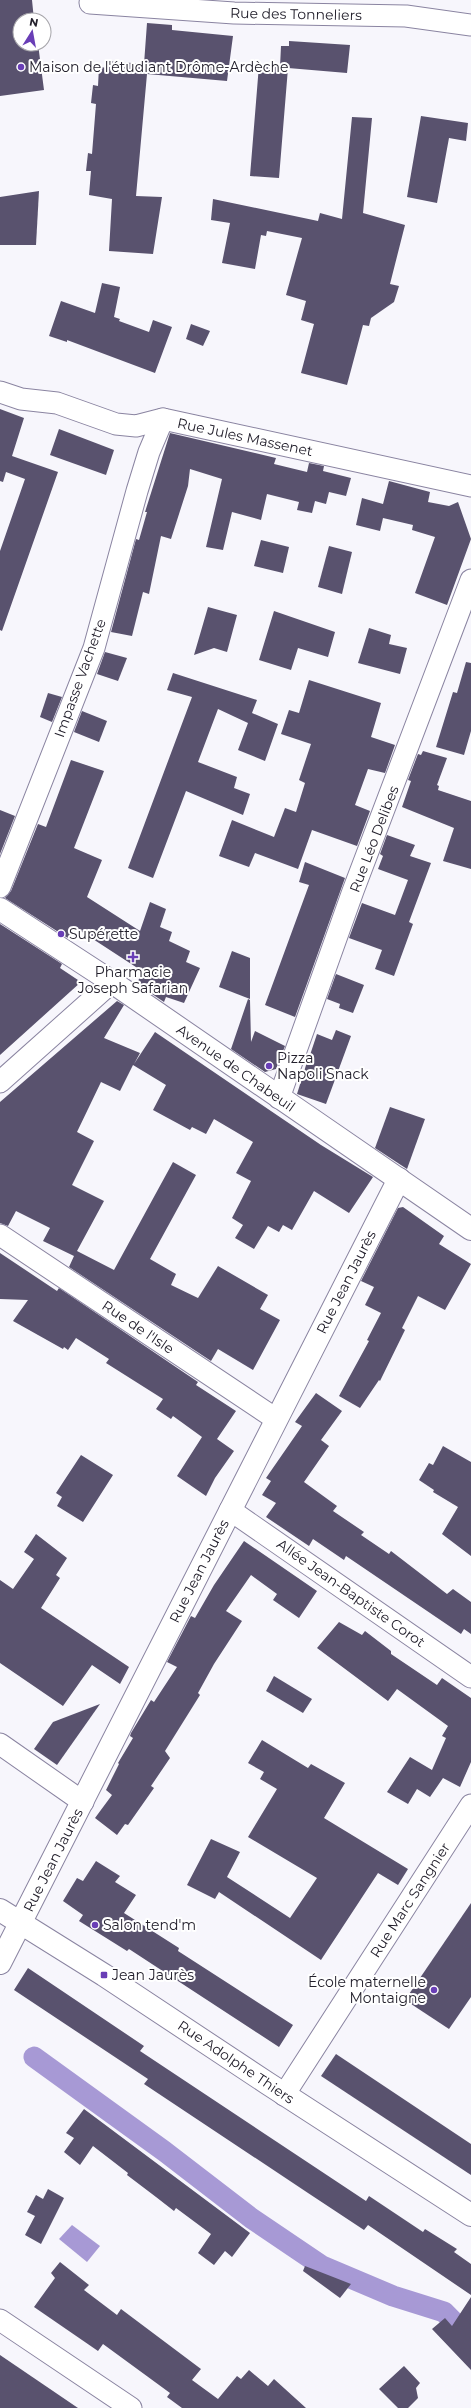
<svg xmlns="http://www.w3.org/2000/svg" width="471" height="2408" viewBox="0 0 471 2408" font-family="Montserrat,sans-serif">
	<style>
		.water { fill: #a799d5 }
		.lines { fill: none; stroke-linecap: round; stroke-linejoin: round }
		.canal { stroke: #a799d5; stroke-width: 21 }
		.building { fill: #59526e }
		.street-casing { stroke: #8a84a1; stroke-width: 23 }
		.secondary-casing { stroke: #8a84a1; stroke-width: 24 }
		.street { stroke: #fff; stroke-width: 21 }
		.secondary { stroke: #fff; stroke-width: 22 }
		.poi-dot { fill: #693eb6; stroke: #fff; stroke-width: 1.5 }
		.labels { text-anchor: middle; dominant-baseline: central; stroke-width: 4; stroke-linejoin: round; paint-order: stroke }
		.street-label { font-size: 14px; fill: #23202c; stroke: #fff }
		.poi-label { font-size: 14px; fill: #23202c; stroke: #fff; text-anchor: start }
	</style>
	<rect width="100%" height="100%" fill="#f7f6fc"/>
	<path class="water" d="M72,2225L100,2246L87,2262L59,2239Z"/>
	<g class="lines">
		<path class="canal" d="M34,2057L164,2151L251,2218L322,2266L393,2296L444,2312L471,2339"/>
	</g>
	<g class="building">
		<path d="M0,0H32L34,20H20V44H38L44,90L0,96Z"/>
		<path d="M147,23L172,25V30L233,36L227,81L147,74L136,196L162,197L153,254L109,251L112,199L89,195L91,171H86L88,153L92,154L96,104L91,103L93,85L98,86L99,67L109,68V61L144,64Z"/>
		<path d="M289,41L350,45L347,73L288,68L279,178L250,176L259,65L280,67L281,46H289Z"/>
		<path d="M421,116L468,123L466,141L449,138L437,203L407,197Z"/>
		<path d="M352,117L372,118L363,213L405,225L390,284L399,286L394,302L371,318L369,326L363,325L347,385L301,373L314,324L301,320L306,301L286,295L302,238L267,231L266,236L261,235L255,269L222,263L230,223L211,220L213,199L318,221L320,213L342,219Z"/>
		<path d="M39,191L36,245H0V197Z"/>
		<path d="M102,283L120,287L114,317L120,319L119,321L149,332L153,320L172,327L155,373L67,340V342L49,336L61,301L95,313Z"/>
		<path d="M191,324L210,331L203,346L186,339Z"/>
		<path d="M0,409L24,418L12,456L58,472L2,631L0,630V551L25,479L6,472L3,482L0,481Z"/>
		<path d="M59,429L114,450L106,475L50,455Z"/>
		<path d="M170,433L276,458L274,464L307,472L309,463L324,466L323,471L351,478L346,496L329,492L326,504L315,501L312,513L297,510L299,502L267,494L261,520L232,512L223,550L206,547L222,479L190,469L188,486L171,539L161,536L149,594L143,592L132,636L111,632L136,539L139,540L147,512H145Z"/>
		<path d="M389,481L430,492L428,502L449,506L458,502L471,539L447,605L415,593L435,537L412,530L413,525L383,518L380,531L356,525L362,498L383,504Z"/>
		<path d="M261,540L289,547L283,573L254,566Z"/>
		<path d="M329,546L352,552L342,594L318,587Z"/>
		<path d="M208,607L237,615L227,652L214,648L194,655Z"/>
		<path d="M274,611L335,632L328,657L298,648L291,670L259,660Z"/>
		<path d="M369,628L391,635L389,644L407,648L400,674L358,663Z"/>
		<path d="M105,652L127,658L118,681L97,674Z"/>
		<path d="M466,662L471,663V731L464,755L436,747L453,692L457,693Z"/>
		<path d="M173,673L257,700L252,713L278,724L265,761L238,750L248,723L218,709L198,762L237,777L234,788L250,794L243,815L186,791L153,878L128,868L192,697L167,690Z"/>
		<path d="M309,680L381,703L371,737L395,745L385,773L368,769L355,805L370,811L357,846L312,830L298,869L255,853L249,867L219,856L232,820L274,837L285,808L296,812L305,783L299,780L311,744L281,734L289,710L299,713Z"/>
		<path d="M48,693L62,697L52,722L40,717Z"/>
		<path d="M82,711L107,721L99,742L74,732Z"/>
		<path d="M423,751L447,758L437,785L439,786L438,790L471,801V869L443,861L454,828L402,807L411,781L408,780L418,754L421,755Z"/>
		<path d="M71,760L104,771L74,848L102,860L87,897L140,931L150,902L166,909L160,927L172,932L169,941L190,951L186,962L200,968L184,1003L166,997L164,1002L137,984L142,971L76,928L71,940L5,898L11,891L38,824L46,827Z"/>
		<path d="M0,810L15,816L0,854Z"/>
		<path d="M387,835L415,845L410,856L431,863L409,922L413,924L394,976L375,969L382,950L349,938L362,903L395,915L408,880L378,869L383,856L380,854Z"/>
		<path d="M305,862L345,878L295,1017L265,1005L309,885L299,882Z"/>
		<path d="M0,924L62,964L60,968L81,982L0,1055Z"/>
		<path d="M232,951L250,958V999L219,987Z"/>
		<path d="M336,974L364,985L353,1013L339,1008L340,1004L327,999Z"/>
		<path d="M248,999L250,1000L251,1042L255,1031L285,1046L276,1069L265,1072L231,1049Z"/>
		<path d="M117,1001L124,1005L104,1038L140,1053L134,1064L155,1032L321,1145L373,1177L349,1213L314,1191L292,1230L283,1225L279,1232L268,1226L254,1249L235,1238L243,1225L232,1218L251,1181L236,1173L253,1142L214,1119L206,1134L192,1127L190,1130L153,1110L166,1085L133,1065L120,1091L101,1082L77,1132L94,1141L72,1185L104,1201L77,1251L114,1270L173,1162L196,1175L150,1259L176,1274L171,1285L198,1298L218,1266L268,1295L260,1309L280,1320L253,1370L218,1349L211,1361L69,1267L74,1256L43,1241L50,1228L16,1211L8,1226L0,1223V1102Z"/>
		<path d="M336,1030L351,1036L326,1104L297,1094L307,1062L304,1063L307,1056L309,1058L317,1034L332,1040Z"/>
		<path d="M390,1107L425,1119L407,1169L375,1148Z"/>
		<path d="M403,1207L444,1236L439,1244L471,1264L445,1310L418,1296L402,1328L405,1330L380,1381L379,1380L360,1408L339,1396L369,1341L367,1340L381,1313L365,1305L374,1287L361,1281L398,1208Z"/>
		<path d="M0,1253L57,1291L59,1288L198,1382L196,1385L236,1411L217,1439L234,1451L215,1478L206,1496L177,1476L202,1437L173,1416L171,1419L156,1409L163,1399L106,1363L109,1359L76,1338L68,1350L64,1347L63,1349L13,1321L28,1300L0,1299Z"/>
		<path d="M316,1393L342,1411L321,1440L329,1446L304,1482L337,1506L333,1511L364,1532L361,1535L389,1554L391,1551L447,1594L453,1589L471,1602V1634L464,1629L461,1634L346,1556L344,1560L313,1539L309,1546L266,1517L276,1503L262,1495L271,1481L266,1478L302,1426L295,1422Z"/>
		<path d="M443,1446L471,1462V1556L442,1534L458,1507L433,1492L434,1490L419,1480L429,1463L433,1465Z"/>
		<path d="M81,1455L113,1475L83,1522L57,1506L62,1497L56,1493Z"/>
		<path d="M36,1534L67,1558L56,1575L60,1578L41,1608L129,1667L120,1684L92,1665L63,1706L0,1663V1580L13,1589L34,1559L24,1552Z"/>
		<path d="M244,1541L317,1591L299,1618L273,1600L277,1594L251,1575L226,1611L242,1621L214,1664L198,1693L200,1695L165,1751L170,1758L151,1786L154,1788L128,1825L125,1824L117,1835L95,1818L112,1795L106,1790L119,1764L118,1763L133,1738L130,1736L131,1733L151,1700L154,1702L177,1667L167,1662L191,1616L195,1618L214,1585Z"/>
		<path d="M339,1622L362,1635L365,1631L391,1651V1654L437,1685L442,1678L471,1698V1762L460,1787L443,1778L430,1797L417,1789L408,1804L387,1792L410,1757L432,1770L446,1738L442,1736L448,1726L397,1689L388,1701L317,1648Z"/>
		<path d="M274,1676L312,1699L303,1713L266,1691Z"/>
		<path d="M100,1704L57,1765L34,1749L53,1722Z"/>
		<path d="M262,1740L308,1768L311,1764L345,1783L324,1818L408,1869L398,1885L378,1873L321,1960L219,1892L215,1899L187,1885L211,1839L240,1852L227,1877L290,1918L317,1878L248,1837L277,1789L260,1779L264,1772L248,1763Z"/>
		<path d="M96,1861L120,1876L115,1882L136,1895L124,1913L179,1948L178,1951L293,2025L279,2047L129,1949L127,1951L79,1921L83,1915L63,1901L77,1878L83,1881Z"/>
		<path d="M471,1903V1997L449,2029L405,2000Z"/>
		<path d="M28,1968L144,2046L140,2051L366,2201L369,2196L423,2232L425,2229L457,2249L454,2252L471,2264V2295L368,2225L364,2230L308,2193L144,2084L148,2079L14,1990Z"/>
		<path d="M336,2054L471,2144V2175L321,2076Z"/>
		<path d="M84,2109L250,2233L232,2257L225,2251L214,2265L198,2253L211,2234L176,2208L174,2211L156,2197L127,2175L128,2173L93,2146L80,2165L64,2152L74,2138L66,2133Z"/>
		<path d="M48,2189L64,2198L41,2244L25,2235L35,2216L27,2212L36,2195L43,2199Z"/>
		<path d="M60,2262L89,2285L84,2290L117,2315L121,2309L201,2369L192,2380L218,2399L237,2376L241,2379L249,2370L268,2386L274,2379L306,2408H182L167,2397L170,2393L103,2344L98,2351L34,2307L55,2278L51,2273Z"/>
		<path d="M305,2266L351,2284L340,2298L303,2271Z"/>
		<path d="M471,2297V2370L432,2329L445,2318L452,2326Z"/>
		<path d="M0,2355L78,2408H0Z"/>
		<path d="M404,2366L420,2383L416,2388L418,2398L408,2408H398L379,2389Z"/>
	</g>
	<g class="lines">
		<defs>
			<g id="street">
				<path d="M90,3L234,13L406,16L471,25"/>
				<path d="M0,392L21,399L57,403L116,424L136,426L163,419L471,486"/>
				<path d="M0,887L94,648L137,491L149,452L163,419"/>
				<path d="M0,1082L112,982"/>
				<path d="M279,1098L353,891L471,580"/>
				<path d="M0,1235L276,1419"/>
				<path d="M230,1510L471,1677"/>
				<path d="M0,1744L83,1802"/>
				<path d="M284,2095L471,1805"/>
				<path d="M0,2320L131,2408"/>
			</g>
			<g id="secondary">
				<path d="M0,909L112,982L471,1229"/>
				<path d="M0,1910L104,1975L267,2083L471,2215"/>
				<path d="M0,1963L399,1179"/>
			</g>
		</defs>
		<use href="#street" class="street-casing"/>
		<use href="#secondary" class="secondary-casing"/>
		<use href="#street" class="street"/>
		<use href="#secondary" class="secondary"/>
	</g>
	<g class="poi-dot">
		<circle cx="21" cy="67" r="4"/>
		<circle cx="61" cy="934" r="4"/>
		<path d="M131 951h4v4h4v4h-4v4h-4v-4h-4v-4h4z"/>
		<circle cx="269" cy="1066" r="4"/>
		<circle cx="95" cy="1925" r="4"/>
		<rect x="100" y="1971" width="8" height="8" rx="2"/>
		<circle cx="434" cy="1990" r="4"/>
	</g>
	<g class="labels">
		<g class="street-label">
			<text transform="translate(296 14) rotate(1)">Rue des Tonneliers</text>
			<text transform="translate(245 437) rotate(12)">Rue Jules Massenet</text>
			<text transform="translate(80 678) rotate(-70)">Impasse Vachette</text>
			<text transform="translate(374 839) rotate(-69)">Rue Léo Delibes</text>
			<text transform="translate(236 1068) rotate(35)">Avenue de Chabeuil</text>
			<text transform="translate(346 1282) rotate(-63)">Rue Jean Jaurès</text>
			<text transform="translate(138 1327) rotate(34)">Rue de l'Isle</text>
			<text transform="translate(199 1571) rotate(-63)">Rue Jean Jaurès</text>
			<text transform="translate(351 1593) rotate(35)">Allée Jean-Baptiste Corot</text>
			<text transform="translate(53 1860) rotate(-63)">Rue Jean Jaurès</text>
			<text transform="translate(410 1900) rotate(-57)">Rue Marc Sangnier</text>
			<text transform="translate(236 2062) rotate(34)">Rue Adolphe Thiers</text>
		</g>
		<g class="poi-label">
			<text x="29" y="67">Maison de l'étudiant Drôme-Ardèche</text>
			<text x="69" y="934">Supérette</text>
			<text x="133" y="972" text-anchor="middle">Pharmacie<tspan x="133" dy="16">Joseph Safarian</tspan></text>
			<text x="277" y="1058">Pizza<tspan x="277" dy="16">Napoli Snack</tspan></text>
			<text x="103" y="1925">Salon tend'm</text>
			<text x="112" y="1975">Jean Jaurès</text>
			<text x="426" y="1982" text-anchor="end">École maternelle<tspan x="426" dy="16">Montaigne</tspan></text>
		</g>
	</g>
	<g transform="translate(32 32) rotate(11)"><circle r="19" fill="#ffffff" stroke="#a7a6ab"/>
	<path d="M0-3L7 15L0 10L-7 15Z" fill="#693eb6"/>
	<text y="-6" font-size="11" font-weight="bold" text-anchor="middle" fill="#23202c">N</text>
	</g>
</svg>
